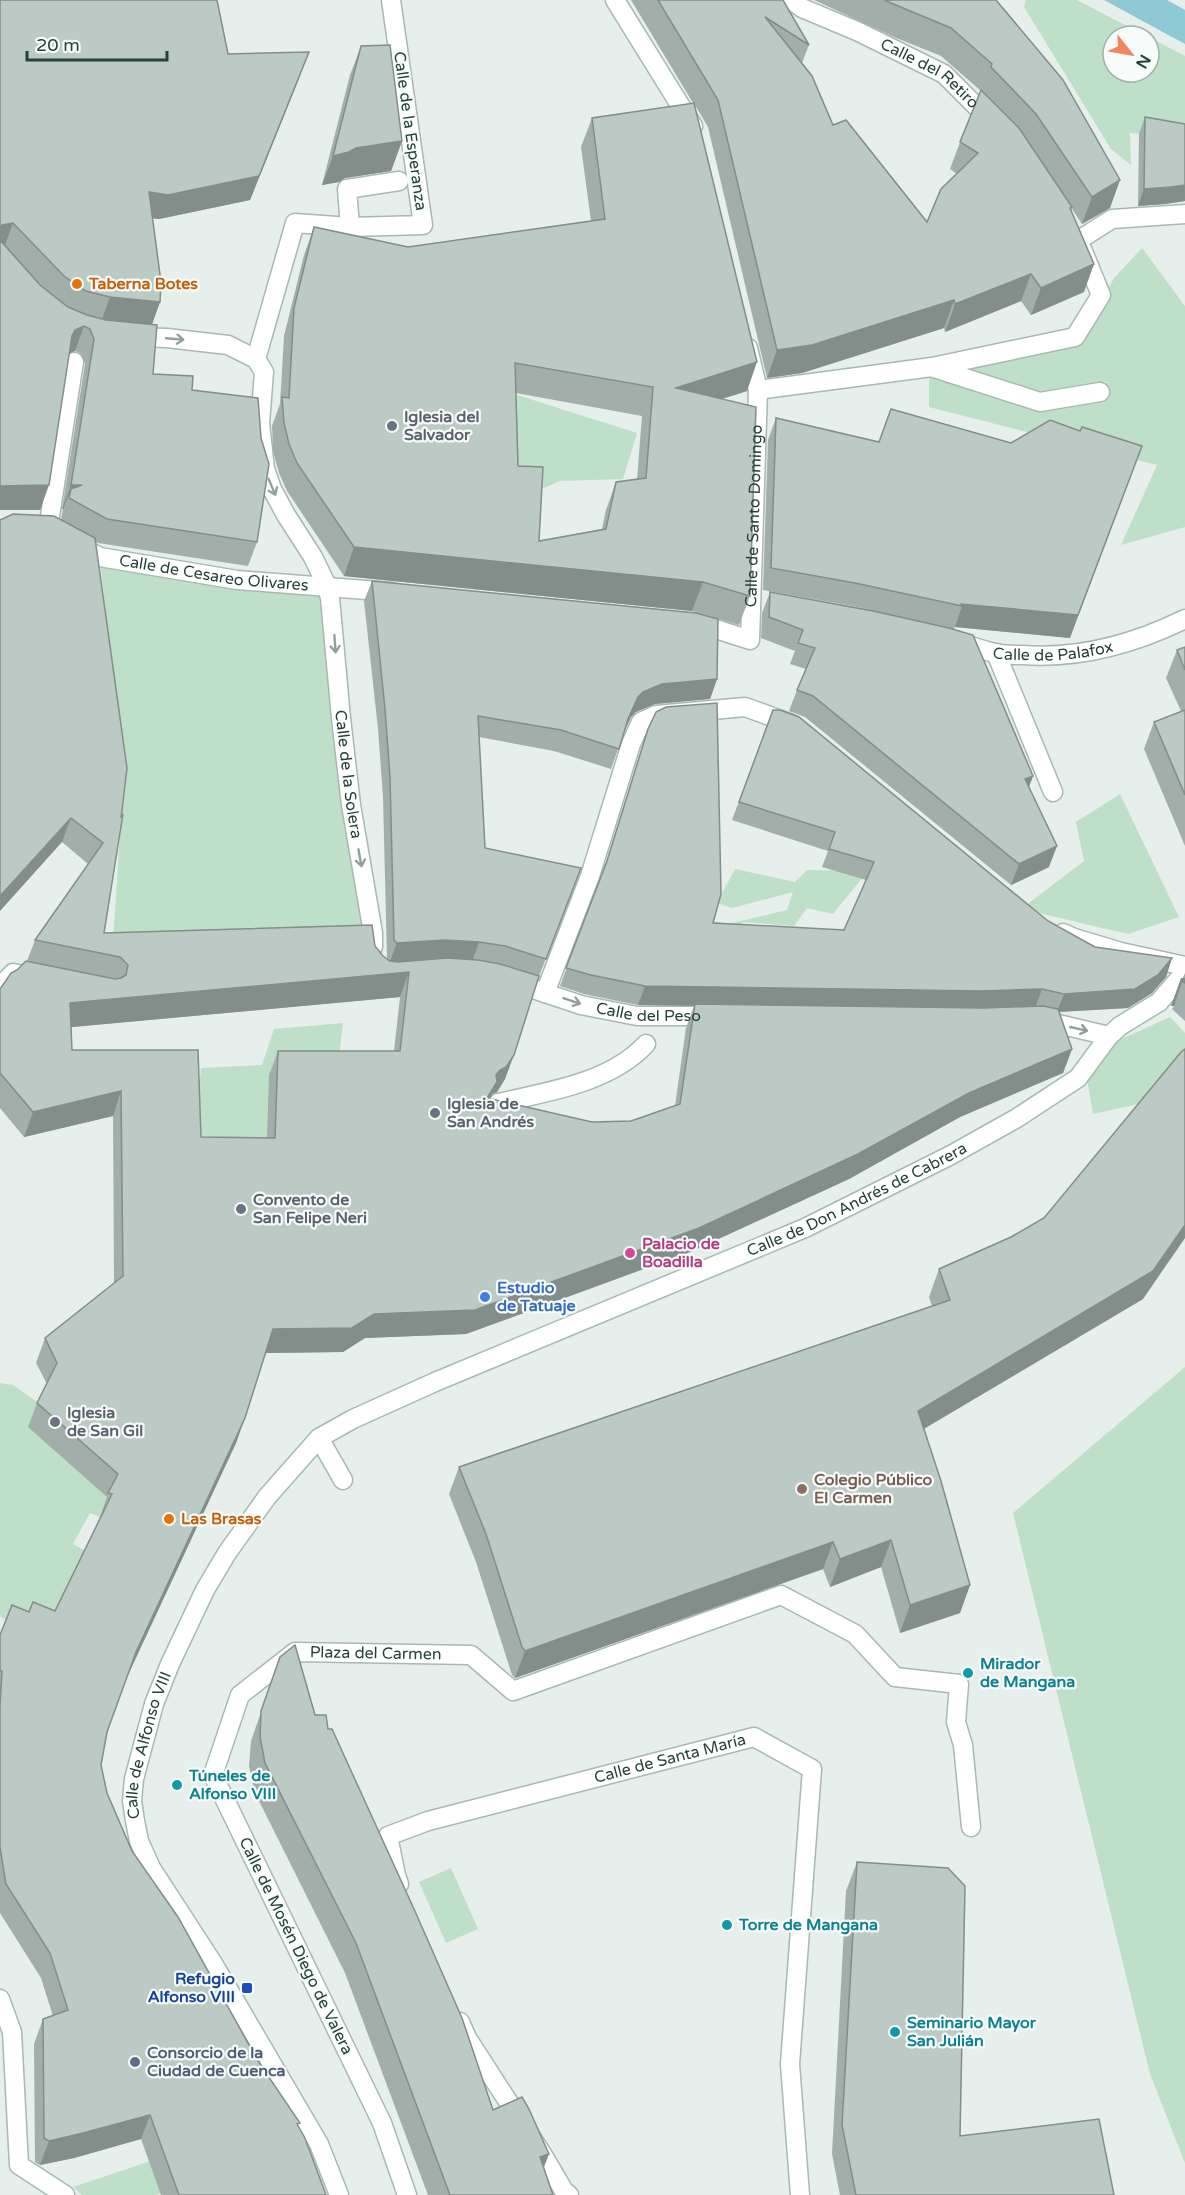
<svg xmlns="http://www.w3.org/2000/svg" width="1185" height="2195" viewBox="0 0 1185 2195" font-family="'Varela Round',sans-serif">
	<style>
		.green { fill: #bfe0c8 }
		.water { fill: #8ec9d4 }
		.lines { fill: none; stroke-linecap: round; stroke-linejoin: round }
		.lane-casing { stroke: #a8b8b2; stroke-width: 21 }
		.street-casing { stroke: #a8b8b2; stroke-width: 21 }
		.secondary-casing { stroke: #a4bbb3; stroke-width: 21 }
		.lane { stroke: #fff; stroke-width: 18 }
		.street { stroke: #fff; stroke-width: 18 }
		.secondary { stroke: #fff; stroke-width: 18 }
		.wall { fill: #a1aea9; fill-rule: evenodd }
		.shaded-wall { fill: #838d89 }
		.building { fill: #bbcac4; stroke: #838d89; stroke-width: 1.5; fill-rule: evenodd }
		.oneway { stroke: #92a09c }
		.food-dot { fill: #e8710a; stroke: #f7fbf9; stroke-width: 2 }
		.worship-dot { fill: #6b7280; stroke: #f7fbf9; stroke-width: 2 }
		.hotel-dot { fill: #d1479c; stroke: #f7fbf9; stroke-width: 2 }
		.shop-dot { fill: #3f7fe0; stroke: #f7fbf9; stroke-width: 2 }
		.education-dot { fill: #8d6e63; stroke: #f7fbf9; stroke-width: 2 }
		.culture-dot { fill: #0f9aa8; stroke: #f7fbf9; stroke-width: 2 }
		.transit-dot { fill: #1a4fb4; stroke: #f7fbf9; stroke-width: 2 }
		.service-dot { fill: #5c6f8a; stroke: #f7fbf9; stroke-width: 2 }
		.labels { text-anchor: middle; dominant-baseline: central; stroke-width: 4.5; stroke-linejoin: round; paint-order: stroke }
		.street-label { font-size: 16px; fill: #24423a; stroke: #f7fbf9 }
		.food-label { font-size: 16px; font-weight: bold; fill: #c56008; stroke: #f7fbf9; text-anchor: start }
		.worship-label { font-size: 16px; font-weight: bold; fill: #5b616d; stroke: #f7fbf9; text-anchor: start }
		.hotel-label { font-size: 16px; font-weight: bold; fill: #b23c85; stroke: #f7fbf9; text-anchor: start }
		.shop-label { font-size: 16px; font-weight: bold; fill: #366cbe; stroke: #f7fbf9; text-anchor: start }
		.education-label { font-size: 16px; font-weight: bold; fill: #785e54; stroke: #f7fbf9; text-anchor: start }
		.culture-label { font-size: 16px; font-weight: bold; fill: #0d838f; stroke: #f7fbf9; text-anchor: start }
		.transit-label { font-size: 16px; font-weight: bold; fill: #164399; stroke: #f7fbf9; text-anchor: end }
		.service-label { font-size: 16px; font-weight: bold; fill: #4e5e75; stroke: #f7fbf9; text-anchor: start }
	</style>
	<rect width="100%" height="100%" fill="#e6efeb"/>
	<g class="green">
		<path d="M1026,0H1077L1146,36H1113V72H1149V37L1185,56V138L1130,133L1131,165L1111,149L1024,7Z"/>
		<path d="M1142,248L1185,306V527L1121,545L1157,465L929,407V375L1033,409L1110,397L1106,382L1039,393L958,370L1080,345L1114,278Z"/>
		<path d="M505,391L637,433L623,479L560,481L544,488L528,481L507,465Z"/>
		<path d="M100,557L327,586L373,933L113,941L123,788Z"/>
		<path d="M1120,794L1179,917L1128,934L1021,909L1084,861L1076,822Z"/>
		<path d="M735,869L795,882L807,870L868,871L833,914L807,908L794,926L743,922L730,948L658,911L728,924L787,910L793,892L732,908L717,903Z"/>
		<path d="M1170,1017L1185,1033V1053L1143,1103L1093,1114L1087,1079L1117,1041Z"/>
		<path d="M343,1023L337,1076L266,1163L192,1161L201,1068L262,1065L274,1029Z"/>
		<path d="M1185,1367V2163L1150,2074L1013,1513Z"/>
		<path d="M0,1383L13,1385L40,1404L130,1457L100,1517L90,1513L73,1544L89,1553L46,1635L0,1617Z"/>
		<path d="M451,1868L478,1929L446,1943L419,1882Z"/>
		<path d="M195,2146L206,2166L157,2195H82L73,2187Z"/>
	</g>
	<path class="water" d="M1104,0H1167L1185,10V44Z"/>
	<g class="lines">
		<defs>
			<path id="lane" d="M319,1438L343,1480"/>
			<g id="street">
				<path d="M615,0L693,126"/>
				<path id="s1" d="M791,0L802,8L859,32L944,74L992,122"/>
				<path d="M350,227L347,189L399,181"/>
				<path d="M1079,240L1112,219L1185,214"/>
				<path id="s2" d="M133,337L167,338L228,345L256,359L264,372L260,423L265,469L272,489L286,515L313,557L327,586L330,598L341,718L351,805L373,933V947"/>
				<path d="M256,359L295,223L350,227L423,225L391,0"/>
				<path d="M934,368L1040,402L1100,392"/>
				<path d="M758,390L932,367L1075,337L1101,295L1082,249"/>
				<path d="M48,529L74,362"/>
				<path id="s3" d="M77,545L100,557L237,580L392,592"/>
				<path id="s4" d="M694,622L750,640L758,390L748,348"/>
				<path id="s5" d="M955,641C968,645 982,650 995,653C1004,655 1014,655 1023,655C1080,659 1134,644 1185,619"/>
				<path d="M996,653L1053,792"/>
				<path d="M1063,933L1074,938L1121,952L1185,966"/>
				<path id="s6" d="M512,982L581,1005L637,1016H714"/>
				<path d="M0,987L13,973L27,976"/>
				<path d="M545,993L590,876L631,744L641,722L656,715L745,707L792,724"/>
				<path d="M1041,1020L1109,1036"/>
				<path d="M498,1103C547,1092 610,1083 646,1044"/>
				<path id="s7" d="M399,1884L396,1875L388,1836L428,1821L754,1737L812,1769L790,2064L800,2195"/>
				<path d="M0,1999L12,2032L19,2165L65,2195"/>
				<path d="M460,2022L467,2038L544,2157L564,2191L569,2195"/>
				<path id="s8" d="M407,2195L382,2123L213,1775L240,1695L295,1652L471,1655L513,1691L781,1595L855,1634L895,1677L959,1684L956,1722L963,1745L971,1827"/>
			</g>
			<g id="secondary">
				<path id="s9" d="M339,2195L319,2144L214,1965L151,1868L139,1841L135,1821L132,1801L134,1779L154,1704L170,1664L205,1590L227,1553L267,1497L319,1438L353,1419L435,1382L805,1228L951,1155L1017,1118L1078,1078L1109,1036L1120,1026L1159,1002L1185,972"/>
			</g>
		</defs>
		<use href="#lane" class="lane-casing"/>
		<use href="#street" class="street-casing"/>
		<use href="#secondary" class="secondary-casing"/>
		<use href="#lane" class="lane"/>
		<use href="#street" class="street"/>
		<use href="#secondary" class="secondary"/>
	</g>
	<g class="wall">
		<path d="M0,0L228,54L300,76L250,200L159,219L152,218L160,302L152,324L153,374L192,390L257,542L248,566L98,543L96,542L104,933L375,946L383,956L387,959L383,797L378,729L364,601L372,581L717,679L710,699L655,704L636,712L631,717L624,732L611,769L554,751L479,737L485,848L573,888L538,979L505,1079L497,1092L492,1094L490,1099L592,1122L631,1121L675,1106L686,1028L694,1006L638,1005L584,994L560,986L602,875L642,748L648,729L713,923L844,930L866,880L822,867L828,851L732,820L773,710L1048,921L1095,947L1172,958L1166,977L1152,993L1128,1008L1059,1012L1072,1049L1063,1073L960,1117L849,1179L690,1252L466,1334L365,1338L343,1352L265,1353L236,1443L127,1677L107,1732L101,1765L107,1793L132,1851L298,2127L326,2195H161L141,2139L74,2158L40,2165L35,2162L34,2044L43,2019L53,2016L41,1978L0,1913V1635L29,1612L55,1611L101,1518L100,1517L107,1497L28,1427L37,1403L47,1384L36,1363L45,1338L114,1284L113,1116L24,1137L0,1108V989L27,961L35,940L88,864L62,842L61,520L63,509H62L85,364L81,354L75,351L69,353L40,510H0ZM400,997L394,1051H278L269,1075L267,1138L201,1137L72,1050L71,1027Z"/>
		<path d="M631,0H783L809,45L802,63L833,125L927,222L957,174L950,169L960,142L981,91L941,56L894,37L814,0H996L1110,208L1082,224L1072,209L1071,210L1084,292L1031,315L1021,301L945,332L944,328L802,373L767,378L708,127L695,105L747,391L721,399L750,596L739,625L692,611L344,576L287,491L279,473L273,451L272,426L280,404L284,336L304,255L314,227L408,247L591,221L581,147L592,118L693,103ZM516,393L642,416L637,479L616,482L606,510L602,529L539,541L518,466Z"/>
		<path d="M361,46L402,141L391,171L345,178L339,182L322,185L350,75Z"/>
		<path d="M1145,117L1185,124V201L1165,204L1138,206L1139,134Z"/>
		<path d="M776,418L1070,638L955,627L954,629L1033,776L1029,787L1049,867L1011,885L805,717L789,711L797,690L806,669L790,664L795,651L761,638L762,613L770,592L871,610L847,605L763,590L768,440Z"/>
		<path d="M1185,647V846L1144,749L1154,722L1181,711L1166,678L1177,650Z"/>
		<path d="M1185,973V1021L1172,1009L1174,1006H1171Z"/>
		<path d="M939,1269L1143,1299L924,1429L970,1585L960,1613L900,1633L881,1567L830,1587L823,1569L515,1678L512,1675L476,1562L449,1494L459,1467L932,1306L929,1297Z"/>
		<path d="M280,1657L315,1715L328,1729L493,2110L544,2168L553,2195H428L345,1973L255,1793L249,1766L251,1741Z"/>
		<path d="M857,1862L960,2136L1114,2195H840L832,2154L846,1891Z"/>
	</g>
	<g class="shaded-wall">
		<path d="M309,52L250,200L159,219L140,217L149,192Z"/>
		<path d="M402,141L391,171L345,178L339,182L322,185L333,156L356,148Z"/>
		<path d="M1120,180L1110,208L1082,224L1092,197Z"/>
		<path d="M1185,185V201L1165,204L1138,206L1144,189Z"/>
		<path d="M13,223L4,248H0V230L2,225Z"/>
		<path d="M1094,264L1084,292L1031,315L1041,288Z"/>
		<path d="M1031,274L1021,301L945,332L955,304Z"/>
		<path d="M110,297L160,302L151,327L101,322Z"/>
		<path d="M954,300L944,328L802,373L767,378L777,350Z"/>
		<path d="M84,326L75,351L66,355L75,330Z"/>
		<path d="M757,362L747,391L665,417L676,388Z"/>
		<path d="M1142,446L1070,638L955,627L962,606L961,604Z"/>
		<path d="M49,485L40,510H0V486Z"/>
		<path d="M71,485H82L71,489L63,509H62Z"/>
		<path d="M354,547L703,582L692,611L344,576Z"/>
		<path d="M717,679L710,699L655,704L636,712L631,717L621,739L628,719L638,697L643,692L662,684Z"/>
		<path d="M1033,776L1025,797V779Z"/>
		<path d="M71,818L62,842L0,911V896Z"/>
		<path d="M1057,846L1049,867L1011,885L1019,864Z"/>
		<path d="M445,940L479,942L472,962L389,964L397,943Z"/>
		<path d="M1172,958L1166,977L1152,993L1128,1008L1057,1012L1064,994Z"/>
		<path d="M409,972L400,997L62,1028L70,1003Z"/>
		<path d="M1181,978H1185V984L1182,982L1174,1006H1171Z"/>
		<path d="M645,986L1042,989L1035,1008L975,1010L638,1005Z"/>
		<path d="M1072,1049L1063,1073L960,1117L849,1179L690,1252L466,1334L365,1338L343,1352L264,1353L273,1329L374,1314L969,1093Z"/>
		<path d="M514,1055L505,1079L497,1092L492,1094L488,1107L487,1098L496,1075Z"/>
		<path d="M121,1091L113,1116L24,1137L33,1112Z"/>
		<path d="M1185,1225V1238L1143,1299L908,1438L918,1411Z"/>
		<path d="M245,1418L236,1443L127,1677L136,1652Z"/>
		<path d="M891,1540L881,1567L830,1587L840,1559Z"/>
		<path d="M833,1542L823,1569L515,1678L525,1651Z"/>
		<path d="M970,1585L960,1613L900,1633L910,1605Z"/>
		<path d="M150,2115L141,2139L74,2158L40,2165L49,2141Z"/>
		<path d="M549,2154L538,2183L540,2157Z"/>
	</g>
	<g class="building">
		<path d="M0,0H217L228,54L309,52L259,176L168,195L149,192L161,282L160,302L110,297L86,291L64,276L13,223L2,225L0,230Z"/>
		<path d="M658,0H783L809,45L765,17L812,76L833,125L846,120L927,222L941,189L978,153L960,142L981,90L1019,128L1072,207L1070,208L1094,264L1041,288L1031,274L955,304L954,300L812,345L777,350L718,100Z"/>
		<path d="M884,0H996L1063,80L1120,180L1092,197L1036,114L991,67L992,64L951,28Z"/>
		<path d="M390,45L402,141L356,148L349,152L333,156L361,46Z"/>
		<path d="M694,103L757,362L676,388L756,407L750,596L703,582L354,547L297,463L289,444L284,423L282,397L289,398L294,308L314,227L408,247L605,219L592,118ZM515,363L653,387L646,478L616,482L606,529L539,541L543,467L518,466Z"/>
		<path d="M1145,117L1185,124V185L1171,187L1144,189Z"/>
		<path d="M0,240L40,285L68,307L87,315L106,320L157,325L153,374L193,376L192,390L258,398L261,438L269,464L257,542L107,519L69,498L71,489L82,485H71L94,339L90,329L84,326L75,330L72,336L49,485L0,486Z"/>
		<path d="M891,409L1011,443L1050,420L1080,431L1082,427L1142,446L1078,615L961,604L962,606L855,583L771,568L776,418L879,442Z"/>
		<path d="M13,514L54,516L95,538L127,768L121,818L123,814L104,933L372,925L375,946L383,956L390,961L398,962L447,958L478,960L500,964L539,976L514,1055L506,1067L500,1070L496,1075L497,1082L487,1098L592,1122L631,1121L680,1104L695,1004L984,1008L1043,1006L1058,1009L1072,1049L969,1093L858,1154L699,1228L475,1310L374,1314L352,1328L273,1329L245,1418L136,1652L107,1732L101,1765L107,1793L132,1851L178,1917L258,2061L300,2123L297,2124L305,2138L326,2195H179L150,2115L83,2133L49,2141L44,2138L43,2019L68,2010L50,1953L6,1884L0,1847V1706L2,1671H0V1635L12,1605L29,1612L33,1602L55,1611L112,1494L108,1493L118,1474L37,1403L57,1363L45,1338L123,1276L121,1091L33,1112L0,1073V989L11,973L17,970L26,961L115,979L121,978L126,975L128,965L120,957L35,940L103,843L71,818L0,896V520ZM409,972L400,1051H278L275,1138L201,1137L198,1050H72L70,1003Z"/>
		<path d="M372,581L696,613L718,619L717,679L662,684L643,692L638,697L628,719L619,749L561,730L478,716L485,848L581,868L546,959L505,946L479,942L445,940L397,943L394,940L390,777L385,709Z"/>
		<path d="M770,592L873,611L949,628L973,635L1033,776L1025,779L1057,846L1019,864L813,696L797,690L815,648L798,643L803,630L769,617Z"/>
		<path d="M1185,647V670L1177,650Z"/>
		<path d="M717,703L721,894L713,923L844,930L874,862L829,849L835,832L739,802L773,710H780L799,717L1048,921L1095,947L1172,958L1158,975L1135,989L1064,994L1042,989L982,991L645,986L591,975L566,968L607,861L648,729L656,712L666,707Z"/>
		<path d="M1185,710V795L1154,722Z"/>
		<path d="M1185,1049V1225L1153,1271L918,1411L941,1481L970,1585L910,1605L891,1540L840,1559L833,1542L525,1651L522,1647L486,1534L459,1467L950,1300L939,1269L1011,1237L1044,1218L1181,1052Z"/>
		<path d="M295,1645L315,1715H326L328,1729H332L414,1909L462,2018L493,2110L522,2097L529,2109L549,2154L540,2157L553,2195H450L356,1943L265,1763L260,1737L261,1711L280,1657Z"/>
		<path d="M857,1862L948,1868L965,1886L960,2136L1099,2119L1114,2195H856L842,2125Z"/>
	</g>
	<defs><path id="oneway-shaft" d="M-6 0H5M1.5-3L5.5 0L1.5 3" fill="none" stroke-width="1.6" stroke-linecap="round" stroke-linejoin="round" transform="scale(1.5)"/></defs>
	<g class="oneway">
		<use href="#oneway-shaft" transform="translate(175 339) rotate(5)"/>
		<use href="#oneway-shaft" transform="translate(272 487) rotate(67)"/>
		<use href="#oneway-shaft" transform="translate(335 644) rotate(86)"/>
		<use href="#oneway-shaft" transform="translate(360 858) rotate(80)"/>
		<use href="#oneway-shaft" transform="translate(572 1001) rotate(18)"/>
		<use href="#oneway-shaft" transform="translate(1079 1029) rotate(13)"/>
	</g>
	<g class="food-dot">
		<circle cx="77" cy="284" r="6"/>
		<circle cx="169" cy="1519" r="6"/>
	</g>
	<g class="worship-dot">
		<circle cx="392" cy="426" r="6"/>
		<circle cx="435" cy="1113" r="6"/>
		<circle cx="241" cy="1209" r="6"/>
		<circle cx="55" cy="1422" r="6"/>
	</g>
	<circle class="hotel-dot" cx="630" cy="1253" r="6"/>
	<circle class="shop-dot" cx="485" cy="1297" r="6"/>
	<circle class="education-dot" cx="802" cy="1489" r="6"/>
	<g class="culture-dot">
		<circle cx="968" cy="1673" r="6"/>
		<circle cx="177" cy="1785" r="6"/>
		<circle cx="727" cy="1925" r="6"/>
		<circle cx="895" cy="2032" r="6"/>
	</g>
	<rect class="transit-dot" x="241" y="1982" width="12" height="12" rx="3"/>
	<circle class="service-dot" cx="135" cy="2062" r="6"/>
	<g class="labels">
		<g class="street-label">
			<text stroke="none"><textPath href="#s1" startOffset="158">Calle del Retiro</textPath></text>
			<text transform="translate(410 131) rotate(82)">Calle de la Esperanza</text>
			<text stroke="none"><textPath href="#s4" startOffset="183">Calle de Santo Domingo</textPath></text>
			<text stroke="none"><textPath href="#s3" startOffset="141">Calle de Cesareo Olivares</textPath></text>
			<text stroke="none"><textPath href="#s5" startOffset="100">Calle de Palafox</textPath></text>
			<text stroke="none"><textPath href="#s2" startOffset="562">Calle de la Solera</textPath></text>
			<text stroke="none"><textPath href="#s6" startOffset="141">Calle del Peso</textPath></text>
			<text stroke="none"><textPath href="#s9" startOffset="1452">Calle de Don Andrés de Cabrera</textPath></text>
			<text stroke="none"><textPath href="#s8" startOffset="698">Plaza del Carmen</textPath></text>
			<text stroke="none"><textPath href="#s9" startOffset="506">Calle de Alfonso VIII</textPath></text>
			<text stroke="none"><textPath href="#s7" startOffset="342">Calle de Santa María</textPath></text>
			<text transform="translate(296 1946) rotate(64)">Calle de Mosén Diego de Valera</text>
		</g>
		<g class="food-label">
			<text x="89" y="284">Taberna Botes</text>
			<text x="181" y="1519">Las Brasas</text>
		</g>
		<g class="worship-label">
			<text x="404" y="417">Iglesia del<tspan x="404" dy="18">Salvador</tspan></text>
			<text x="447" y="1104">Iglesia de<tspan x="447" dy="18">San Andrés</tspan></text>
			<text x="253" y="1200">Convento de<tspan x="253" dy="18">San Felipe Neri</tspan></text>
			<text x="67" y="1413">Iglesia<tspan x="67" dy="18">de San Gil</tspan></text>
		</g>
		<g class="hotel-label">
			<text x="642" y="1244">Palacio de<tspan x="642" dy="18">Boadilla</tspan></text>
		</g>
		<g class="shop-label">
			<text x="497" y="1288">Estudio<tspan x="497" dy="18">de Tatuaje</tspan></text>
		</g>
		<g class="education-label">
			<text x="814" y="1480">Colegio Público<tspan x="814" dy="18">El Carmen</tspan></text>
		</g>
		<g class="culture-label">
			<text x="980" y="1664">Mirador<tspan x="980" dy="18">de Mangana</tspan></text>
			<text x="189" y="1776">Túneles de<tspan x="189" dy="18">Alfonso VIII</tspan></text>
			<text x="739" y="1925">Torre de Mangana</text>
			<text x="907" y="2023">Seminario Mayor<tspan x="907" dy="18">San Julián</tspan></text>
		</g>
		<g class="transit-label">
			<text x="235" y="1979">Refugio<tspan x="235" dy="18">Alfonso VIII</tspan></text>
		</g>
		<g class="service-label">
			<text x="147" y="2053">Consorcio de la<tspan x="147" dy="18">Ciudad de Cuenca</tspan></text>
		</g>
	</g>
	<g transform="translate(1131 54) rotate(121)"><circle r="28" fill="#f7fbf9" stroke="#a3b1ad" stroke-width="1.5"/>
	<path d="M0-4.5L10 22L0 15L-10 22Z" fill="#f4845f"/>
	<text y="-9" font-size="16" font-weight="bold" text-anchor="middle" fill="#24423a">N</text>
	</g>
	<path d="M27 51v9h140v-9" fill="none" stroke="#24423a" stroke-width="3"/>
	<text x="36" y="51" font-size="18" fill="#24423a" stroke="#f7fbf9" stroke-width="4.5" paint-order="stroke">20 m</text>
</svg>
